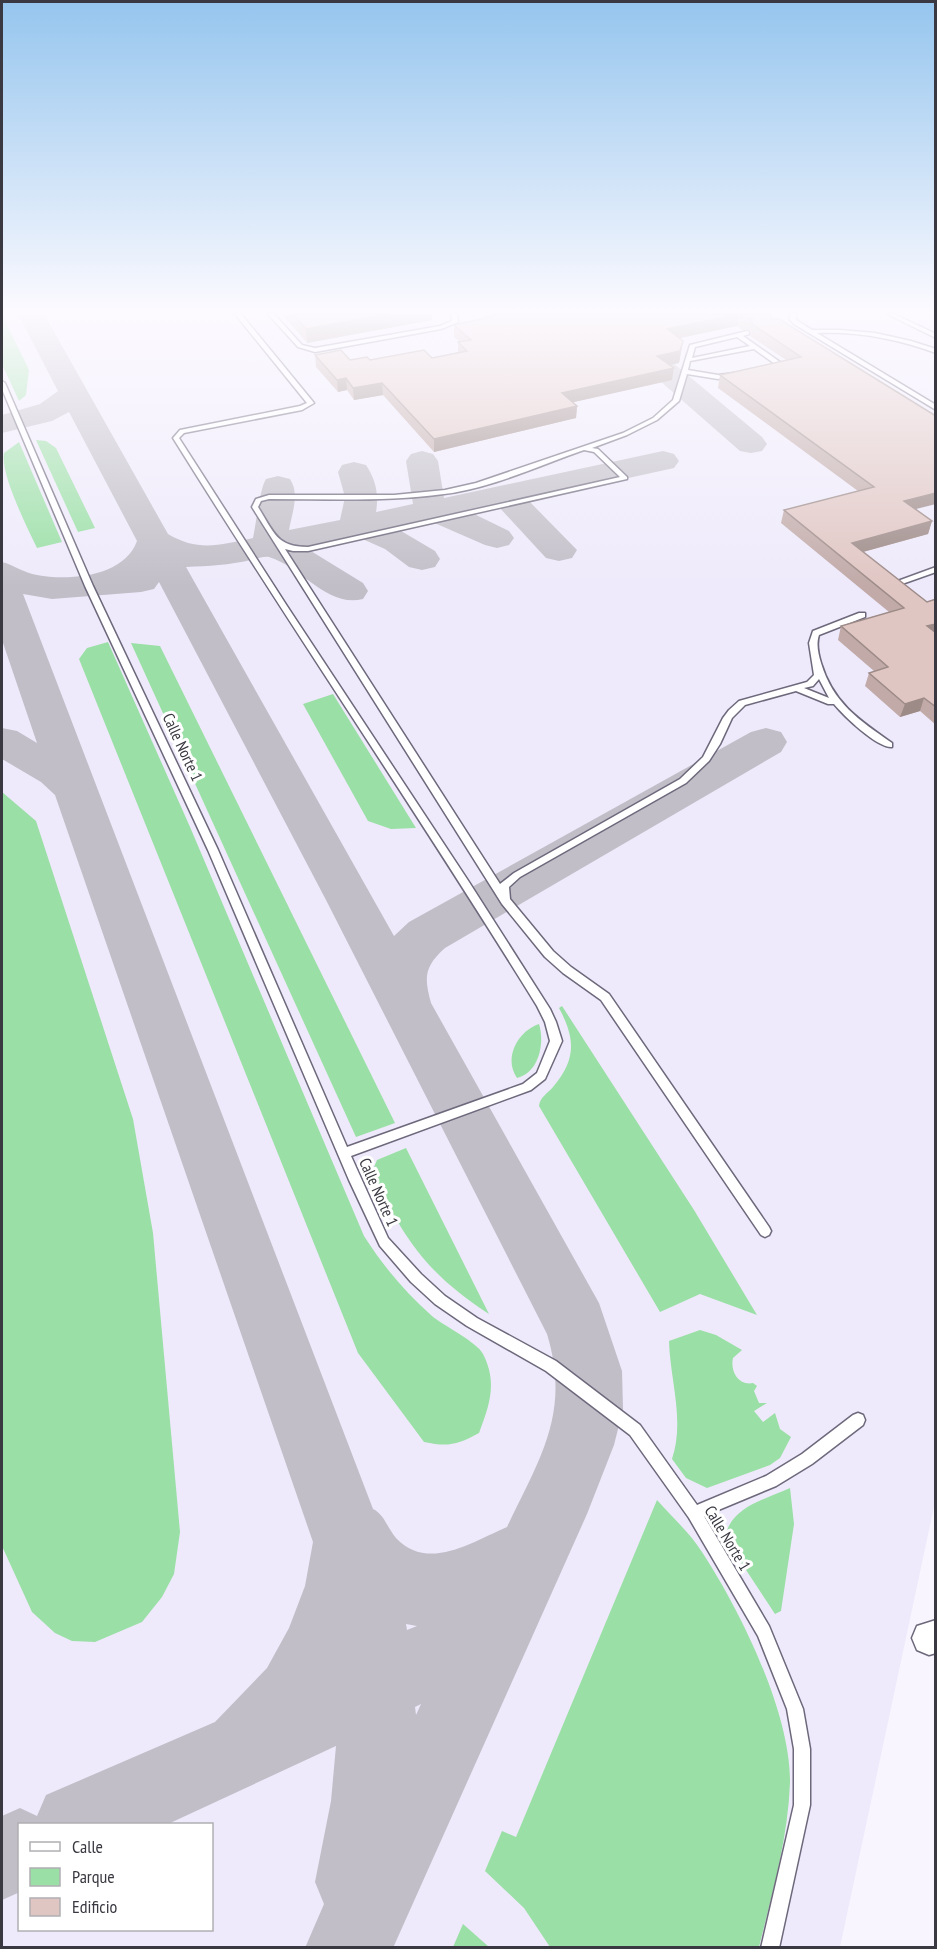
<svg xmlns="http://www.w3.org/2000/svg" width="937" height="1949" viewBox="0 0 937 1949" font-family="'PT Sans Narrow',sans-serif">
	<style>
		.built { fill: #eeeafb; fill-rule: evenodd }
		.green { fill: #9adfa5 }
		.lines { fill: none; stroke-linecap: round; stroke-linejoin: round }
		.taxiway { fill: #c1bec7; fill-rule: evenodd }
		.lane-casing { stroke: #6d687b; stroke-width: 3 }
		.street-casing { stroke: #6d687b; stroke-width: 3 }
		.lane { fill: #fff; fill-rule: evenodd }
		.street { fill: #fff; fill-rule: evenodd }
		.wall { fill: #c1aaa8 }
		.shaded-wall { fill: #9d8b88 }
		.building { fill: #e0c6c3; stroke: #9d8b88; stroke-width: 1.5 }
		.labels { text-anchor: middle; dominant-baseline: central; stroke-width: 6; stroke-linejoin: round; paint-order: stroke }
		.street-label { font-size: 16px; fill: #3a3840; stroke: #fff }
	</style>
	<rect width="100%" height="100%" fill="#f8f5fe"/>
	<path class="built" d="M2,314H935V1502L840,1947L2,1948ZM20,1824H212V1930H20Z"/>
	<g class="green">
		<path d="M2,314L29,370L26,395L19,401L2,364Z"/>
		<path d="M36,440L46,441L56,448L95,528L78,532Z"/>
		<path d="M19,442L62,542L37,548C28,529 0,474 4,453Z"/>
		<path d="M108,642L190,827L364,1236C383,1266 405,1292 432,1316C444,1326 477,1342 483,1354C498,1383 489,1406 479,1433C457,1445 448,1447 424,1442L358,1353L79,659L87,648Z"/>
		<path d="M131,643L160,646L395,1123L356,1137Z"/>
		<path d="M333,694L416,828L391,829L368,821L303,704Z"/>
		<path d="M2,792L36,821L133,1119L153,1233L180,1532L174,1574L162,1597L142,1622L95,1642L72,1641L55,1633L32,1612L2,1546Z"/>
		<path d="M562,1006L694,1210L757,1315L700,1294L660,1312L539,1106C540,1097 548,1093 553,1087C577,1059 575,1038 559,1008Z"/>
		<path d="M539,1024C545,1043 539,1073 517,1078C503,1058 518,1031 539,1024Z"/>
		<path d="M406,1148L489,1314C426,1273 403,1238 372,1172L377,1160Z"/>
		<path d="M700,1330L716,1335L742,1350L733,1358C730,1371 738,1386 753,1383L757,1386L754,1391L759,1403H767L754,1411L763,1422L775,1413L780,1429L791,1437L780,1458L770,1465L707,1488L686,1478L672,1459C685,1420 670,1380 669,1341Z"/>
		<path d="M790,1488L794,1524L781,1611L775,1614L725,1538C730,1507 764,1500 790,1488Z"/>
		<path d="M657,1500C672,1517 690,1533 702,1552C740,1610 791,1713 790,1783C788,1838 772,1894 759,1947H550L524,1908L485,1871L502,1831L516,1837Z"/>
		<path d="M463,1924L489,1947H453Z"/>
	</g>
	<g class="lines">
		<g class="taxiway">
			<path d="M18,314H44L168,534C198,552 220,545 253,538C256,524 260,488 266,479L278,476L290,479C300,494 292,513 289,530L340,520L345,497L338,472L342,465L354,462L366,465C376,480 379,495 376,512L413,504L406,461L411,454L422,451L433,454L438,461L444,498L663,451L674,454L679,461L674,468L528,500L577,550L572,558L559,561L546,558L498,506L470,512L509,531L514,538L509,545L497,548L485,545L430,521L396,528L435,551L440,559L435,567L422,570L409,567L385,549L358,537L306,548L363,583L368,591L363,599C327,608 302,567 269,557C264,556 256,559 251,560C229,565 209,566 186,567L394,936L409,922L751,732L766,728L781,732L787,742L781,752L445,948C424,967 424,977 431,1003L599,1303L622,1371L623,1409L614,1445L587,1514L393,1948H305L324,1904L315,1882L331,1801L336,1746L168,1824H20V1892L2,1900V1816L20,1808L37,1816L46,1795L215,1722L267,1668L289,1628L305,1586L313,1542L55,795L41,782L2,759V728L17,731L37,743L2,640V562C14,565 24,573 37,575C69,581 124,577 137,541L69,412L52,421L2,433V415L40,404L58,391ZM159,582L326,900L547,1334C571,1413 540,1458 507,1527C472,1542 428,1572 396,1538C388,1529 384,1514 373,1509L23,594L52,599L141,592L154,589ZM406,1624L417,1626L407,1630ZM421,1704L416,1715L415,1707Z"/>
			<path d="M662,359L672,362L762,437L767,444L762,451L751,453L740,451L652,374L648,368L652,362Z"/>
		</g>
		<defs>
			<g id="lane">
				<path d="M235,314H241L314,403L302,410L184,433L179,438L287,606L469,882L550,1009L556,1022L562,1041L545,1079L531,1090L351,1156L388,1238L421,1274L445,1296L477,1318L556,1361L640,1425L697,1505L766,1476L802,1454L853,1415L858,1413L863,1415L865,1420L863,1425L812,1464L776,1486L704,1516L769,1626L803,1709L810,1749V1805L779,1948H761L794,1805V1749L787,1709L758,1636L689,1518L630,1435L546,1371L467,1326L435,1304L411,1282L380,1246L349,1180L208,850L85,586L2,389V381L5,383L93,586L218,850L347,1147L523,1084L537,1073L550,1041L545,1022L537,1006C419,815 292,629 173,438L180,430L300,406L307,403Z"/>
				<path d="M268,314H274L302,345L315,348L440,326L452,321L451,314H457L458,322L441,329L315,352L298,347Z"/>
				<path d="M790,314H796V320L812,330H840L875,333L911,341L936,349V353C898,339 857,331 817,333L936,405V410L794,324L790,320Z"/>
				<path d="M887,314H894L936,334V338Z"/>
				<path d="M747,331L749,332V334L743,336L780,362L778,369L768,370V368L774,367L775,364L754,349L690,361L688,370L718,375L734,373L737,375L718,379L687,374L679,401L657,420L627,435L592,448L598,449L627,477V479L308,551H293L285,549L500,884L514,873L680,779L703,757L723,718L729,710L739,701L807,682L814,675L809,643L813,631L859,613H865V617L819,635C816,644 818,653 821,663C833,703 859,720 892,743V747C877,748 844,716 834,704H828L796,691L745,705L732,718L720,744L709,761L686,783L520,877L509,887L510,899L553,951L571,967L609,994L769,1227L771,1231L769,1235L765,1237L761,1235L601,1000L563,973L545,957L502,904L252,507L256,499L269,495H394L445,490L476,483L623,433L653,418L673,400L690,345ZM737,337L750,346L692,358L695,347ZM584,450L594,452L620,477L308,547C276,547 274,532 258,507L261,501L269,499C327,499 386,502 444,494C492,488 538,466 584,450ZM819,679L829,698L804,688L813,686Z"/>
				<path d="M936,567V572L902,584L895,582Z"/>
			</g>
			<path id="street" d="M936,1620V1653L929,1655L917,1650L912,1638L917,1626Z"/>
		</defs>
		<use href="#lane" class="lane-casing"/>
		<use href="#street" class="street-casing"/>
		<use href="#lane" class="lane"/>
		<use href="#street" class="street"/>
	</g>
	<g class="wall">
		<path d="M282,314H432V320L307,343Z"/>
		<path d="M483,314H772H771V319H779L916,509L932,521L928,534L863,552L927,602L936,599V725L920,711L900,717L865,686L869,673L874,671L838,640L841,626L889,612L781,523L784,510L858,491L718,388L720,375L786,360L750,336V330H742L737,326L679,338L683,341L679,363L669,365L672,380L573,402L577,406L576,418L434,452L383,395L354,400L347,390L338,392L316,367L315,355L350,360L432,358L458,352V342H460L454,337V325L487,318Z"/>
	</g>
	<g class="shaded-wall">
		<path d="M388,314H432V320L307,343L306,329Z"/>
		<path d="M739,314L737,326L666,341L667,329Z"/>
		<path d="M683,341L679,363L656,368L657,356Z"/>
		<path d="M674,368L672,380L561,405L562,393Z"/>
		<path d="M346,378L347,390L338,392L337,380Z"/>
		<path d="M382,383L383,395L354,400L353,388Z"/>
		<path d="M577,406L576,418L434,452V439Z"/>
		<path d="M936,493V504L900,513L904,501Z"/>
		<path d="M932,521L928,534L848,556L852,543Z"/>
		<path d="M936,624V636L927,626Z"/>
		<path d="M924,698L920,711L900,717L905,704Z"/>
	</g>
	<g class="building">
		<path d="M293,314H388L306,329Z"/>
		<path d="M494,314H771V319H779L936,416V493L904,501L932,521L852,543L927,602L936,599V624L927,626L936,633V707L924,698L905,704L869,673L888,667L841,626L904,608L784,510L874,487L720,375L801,357L752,324V318H744L739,314L667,329L683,341L680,351L657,356L674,368L562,393L577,406L434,439L382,383L353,388L346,378L337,380L315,355L341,350L350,360L367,357L370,360L424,350L432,358L467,351L458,342L471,340L454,325L495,316Z"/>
	</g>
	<linearGradient id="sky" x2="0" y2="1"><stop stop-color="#95c5ee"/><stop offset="0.53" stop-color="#fcfaff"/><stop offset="1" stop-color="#fcfaff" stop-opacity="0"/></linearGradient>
	<rect width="937" height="587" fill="url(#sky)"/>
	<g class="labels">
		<g class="street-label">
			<text transform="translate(183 747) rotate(65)">Calle Norte 1</text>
			<text transform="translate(379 1192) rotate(66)">Calle Norte 1</text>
			<text transform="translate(728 1538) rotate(59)">Calle Norte 1</text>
		</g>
	</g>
	<rect width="937" height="1949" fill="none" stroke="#3a3840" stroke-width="6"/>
	<rect x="18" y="1823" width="195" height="108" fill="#ffffff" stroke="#b0afb3" stroke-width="1.5"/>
	<rect x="30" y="1842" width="30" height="9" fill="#ffffff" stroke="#b0afb3" stroke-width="1.5"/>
	<text x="72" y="1853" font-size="18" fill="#3a3840">Calle</text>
	<rect x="30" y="1868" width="30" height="18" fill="#9adfa5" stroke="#b0afb3" stroke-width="1.5"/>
	<text x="72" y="1883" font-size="18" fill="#3a3840">Parque</text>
	<rect x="30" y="1898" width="30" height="18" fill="#e0c6c3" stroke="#b0afb3" stroke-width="1.5"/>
	<text x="72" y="1913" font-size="18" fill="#3a3840">Edificio</text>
</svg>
